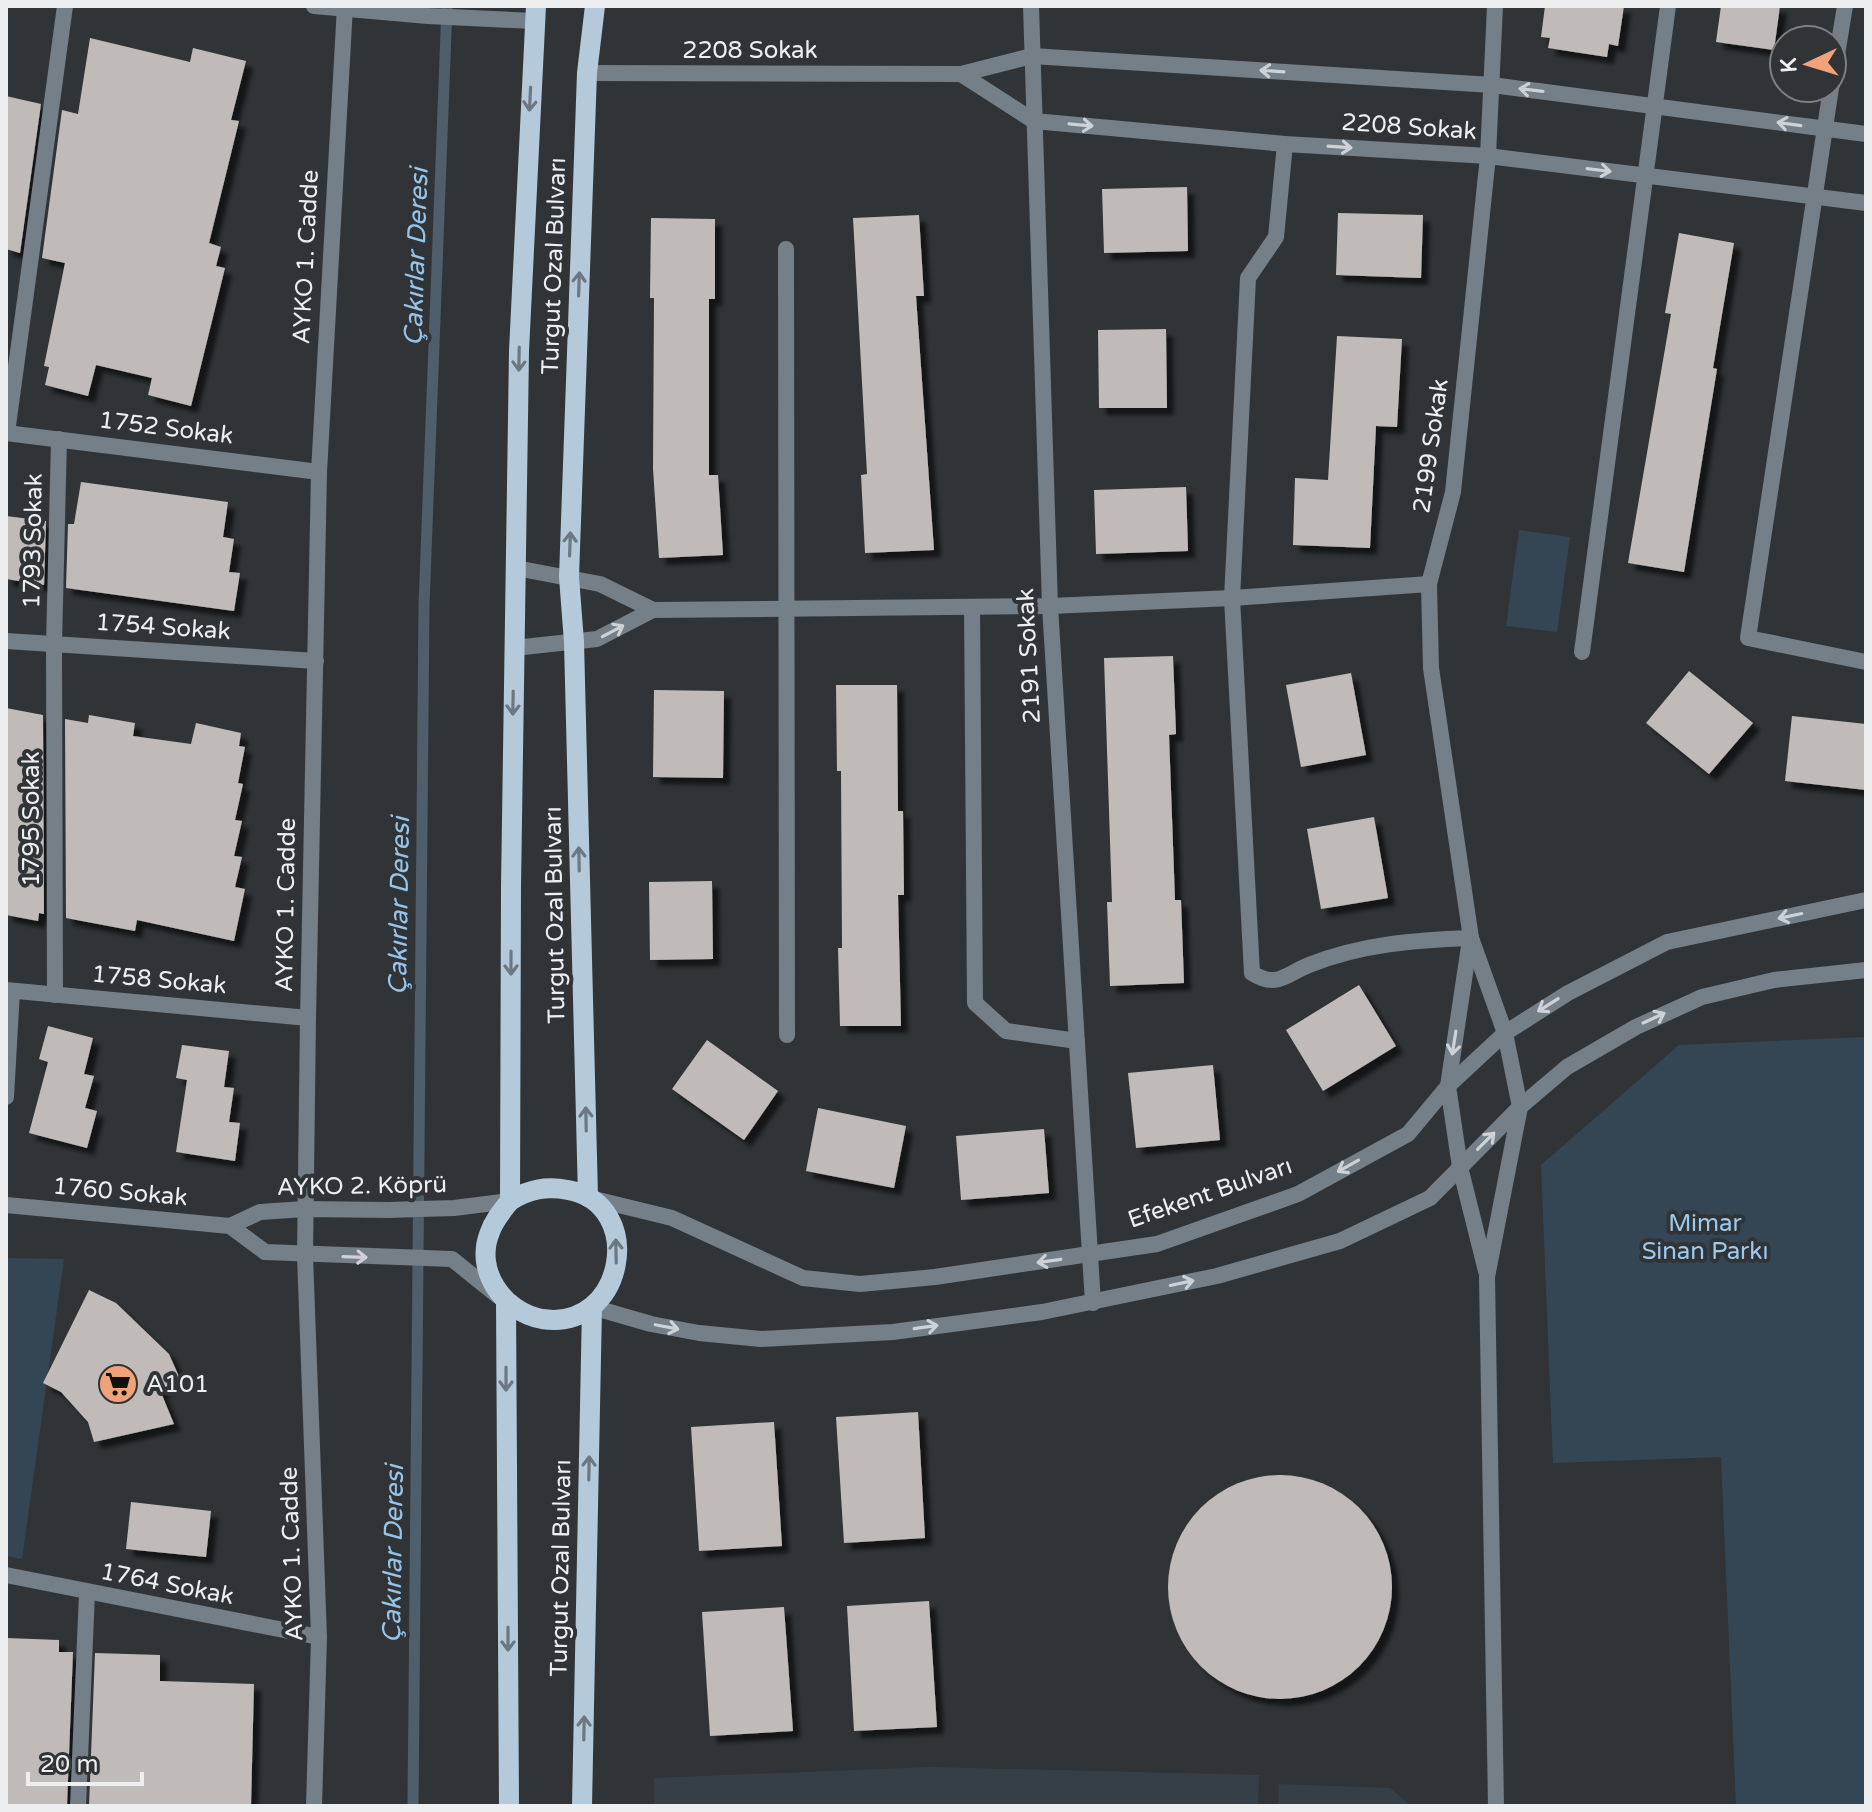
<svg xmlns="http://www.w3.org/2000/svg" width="1872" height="1812" viewBox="0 0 1872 1812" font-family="'Varela Round',sans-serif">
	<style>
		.built { fill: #363f46 }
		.green { fill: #344654 }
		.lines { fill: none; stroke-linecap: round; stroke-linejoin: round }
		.stream { stroke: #4e5e6a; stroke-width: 11 }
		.building { fill: #c0bbb9; filter: url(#shadow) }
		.service { stroke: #747f87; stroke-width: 16 }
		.minor { stroke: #747f87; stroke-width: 16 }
		.tertiary { stroke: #747f87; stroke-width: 16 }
		.primary { stroke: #b4cadb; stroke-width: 20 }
		.oneway { stroke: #ced2d6 }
		.oneway2 { stroke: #6c7881 }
		.labels { text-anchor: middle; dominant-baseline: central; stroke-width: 8; stroke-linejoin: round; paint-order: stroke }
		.street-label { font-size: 24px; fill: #eceef0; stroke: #313437 }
		.park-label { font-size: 24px; fill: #9ccaee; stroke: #313437 }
		.poi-label { font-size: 24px; fill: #eceef0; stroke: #313437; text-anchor: start }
		.water-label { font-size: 26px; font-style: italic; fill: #96c4e8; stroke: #313437 }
	</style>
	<defs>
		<filter id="shadow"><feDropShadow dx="7" dy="7" stdDeviation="2" flood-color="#0009"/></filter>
	</defs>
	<rect width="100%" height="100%" fill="#313437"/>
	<g class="built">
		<path d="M930,1767L1259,1775L1258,1806H654V1778Z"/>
		<path d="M1279,1784L1390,1788L1411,1806H1278Z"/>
	</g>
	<g class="green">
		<path d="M1519,530L1570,537L1557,632L1506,626Z"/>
		<path d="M1866,1037V1806H1736L1721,1457L1553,1463L1541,1165L1679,1045Z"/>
		<path d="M6,1258L64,1259L22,1559L6,1556Z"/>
	</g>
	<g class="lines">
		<path class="stream" d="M413,1806L424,605L447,6"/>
	</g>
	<g class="building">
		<path d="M1545,6H1624L1618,46L1609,44L1607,57L1548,48L1550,38L1541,37Z"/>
		<path d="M1721,6H1780L1774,50L1716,42Z"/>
		<path d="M90,38L190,62L193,48L246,61L231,120L239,121L209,243L221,247L216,266L225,268L191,406L148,395L152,378L96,365L88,396L45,385L49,367L44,366L65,263L42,258L62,110L78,114Z"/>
		<path d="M6,96L41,104L20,253L6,249Z"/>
		<path d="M1187,187L1188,251L1104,253L1102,189Z"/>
		<path d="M1338,213L1423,215L1421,278L1336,275Z"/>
		<path d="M919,215L924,296H916L934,550L865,553L861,475L867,474L853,218Z"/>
		<path d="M651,218L715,219V299H709V475H718L723,555L659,558L653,469L654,298H650Z"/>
		<path d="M1679,233L1734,243L1713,368L1717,369L1684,572L1628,563L1671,314L1665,313Z"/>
		<path d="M1166,329L1167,408H1099L1098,330Z"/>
		<path d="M1337,336L1402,339L1397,427L1376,426L1370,548L1293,545L1295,478L1328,480Z"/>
		<path d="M81,482L228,502L223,537L234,539L229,572L240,573L234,611L66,588L68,524H74Z"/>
		<path d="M1186,487L1188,551L1096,554L1094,490Z"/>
		<path d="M6,516L46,521L44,585L6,579Z"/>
		<path d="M1173,656L1176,734L1169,735L1175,900H1181L1184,983L1110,986L1107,902H1112L1104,658Z"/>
		<path d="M1689,671L1753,723L1709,774L1646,723Z"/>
		<path d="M1351,673L1366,755L1301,767L1286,685Z"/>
		<path d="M836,685H897L898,811H903L904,895H898L901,1026H840L838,948H842L841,771H837Z"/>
		<path d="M654,690L724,691L723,778L653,777Z"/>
		<path d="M6,708L43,715L44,914L39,913L38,921L6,915Z"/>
		<path d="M89,715L135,723L133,736L191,744L196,723L241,733L239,746L245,747L238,783L243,784L235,820L242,821L234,856L242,857L235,887L245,889L234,941L137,920L135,931L66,918L65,719L88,723Z"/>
		<path d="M1792,716L1866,724V790L1785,781Z"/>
		<path d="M1374,817L1388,898L1321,909L1307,829Z"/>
		<path d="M712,881L713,959L650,960L649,882Z"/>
		<path d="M1359,985L1396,1046L1323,1091L1286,1030Z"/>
		<path d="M48,1026L93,1038L84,1074L94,1076L85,1108L97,1111L87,1148L29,1133L48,1062L39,1059Z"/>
		<path d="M707,1040L778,1091L744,1140L672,1089Z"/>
		<path d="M182,1045L229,1051L224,1087L234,1088L229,1122L240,1123L235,1161L176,1152L187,1080L176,1078Z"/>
		<path d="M1213,1065L1220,1140L1136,1148L1128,1073Z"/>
		<path d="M818,1108L906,1126L894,1188L806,1171Z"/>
		<path d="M1044,1129L1049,1193L961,1200L956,1136Z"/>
		<path d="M89,1290L116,1303L169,1354L181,1381L160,1390L174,1424L94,1442L88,1422L61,1392L43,1383Z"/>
		<path d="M918,1412L925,1538L844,1543L836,1417Z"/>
		<path d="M774,1422L782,1546L699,1551L691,1427Z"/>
		<circle cx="1280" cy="1587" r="112"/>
		<path d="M131,1502L211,1511L206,1557L126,1549Z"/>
		<path d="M929,1601L937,1727L854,1731L847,1606Z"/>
		<path d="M784,1607L793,1731L710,1736L702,1612Z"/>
		<path d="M6,1638L59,1640V1652H73L67,1806H6Z"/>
		<path d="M95,1653L160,1655V1681L254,1684L251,1806H89Z"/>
	</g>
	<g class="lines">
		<g class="service">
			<path d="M786,249L787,1035"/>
			<path d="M972,607L975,1003L1006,1031L1077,1041"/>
		</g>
		<g class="minor">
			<path d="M314,6L428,16L534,21"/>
			<path d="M1031,6L1050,606L1093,1303"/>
			<path d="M1832,85L1845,6"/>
			<path d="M1831,88L1748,638L1866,662"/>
			<path d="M1285,144L1276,237L1248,278L1232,598L1252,973C1277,989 1286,974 1309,965C1361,944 1416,940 1471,938L1431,668L1429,584L1453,492L1488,156L1495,6"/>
			<path d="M6,433L319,472"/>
			<path d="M7,433L65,6"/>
			<path d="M516,568L600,584L653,610L1050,606L1232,598L1429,584"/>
			<path d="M6,641L316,661"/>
			<path d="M514,648L597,639L653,610"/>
			<path d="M1582,652L1668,6"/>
			<path d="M6,990L308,1018"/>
			<path d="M55,995L54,644L59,439"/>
			<path d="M6,1097L12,991"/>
			<path d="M6,1575L319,1637"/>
			<path d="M78,1806L87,1593"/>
		</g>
		<g class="tertiary">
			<path d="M587,73L961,74L1032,56L1492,85L1866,134"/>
			<path d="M961,74L1034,121L1285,144L1488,156L1866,203"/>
			<path d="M1471,938L1505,1033L1520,1107L1487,1277L1496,1806"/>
			<path d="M1470,940L1448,1086L1460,1167L1486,1271"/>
			<path d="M590,1198L672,1218L803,1278L860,1284L935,1277L1157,1244L1298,1194L1408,1134L1448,1086L1505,1033L1568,993L1667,942L1866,900"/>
			<path d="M6,1205L230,1226L260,1212L305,1209L388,1210L454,1208L510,1201"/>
			<path d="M230,1226L265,1252L452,1259L498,1296"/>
			<path d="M592,1307L651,1324L699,1333L761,1339L893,1332L1042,1312L1217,1276L1340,1241L1430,1198L1520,1107L1567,1067L1636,1027L1702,997L1774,980L1866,970"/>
			<path d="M314,1806L319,1637L305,1255L308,1018L319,472L345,6"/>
		</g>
		<g class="primary">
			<path d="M588,1197L574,642L569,577L587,73L595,6"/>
			<path d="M510,1201C529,1189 546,1186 568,1190C647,1204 625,1332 542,1319C503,1312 474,1270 490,1232C494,1220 502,1211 510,1201L511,887L519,351L536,6"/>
			<path d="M506,1301L509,1806"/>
			<path d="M582,1806L592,1307"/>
		</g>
	</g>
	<defs><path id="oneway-shaft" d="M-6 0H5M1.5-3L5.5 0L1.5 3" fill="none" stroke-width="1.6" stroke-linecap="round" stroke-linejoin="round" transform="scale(2)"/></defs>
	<g class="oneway">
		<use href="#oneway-shaft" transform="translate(1272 71) rotate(-176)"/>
		<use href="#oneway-shaft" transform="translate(1531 90) rotate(-173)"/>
		<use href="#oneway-shaft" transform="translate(1789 124) rotate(-172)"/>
		<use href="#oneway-shaft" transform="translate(1081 125) rotate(5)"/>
		<use href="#oneway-shaft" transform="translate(1340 147) rotate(4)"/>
		<use href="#oneway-shaft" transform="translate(1599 170) rotate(7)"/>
		<use href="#oneway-shaft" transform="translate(613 631) rotate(-28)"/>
		<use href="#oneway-shaft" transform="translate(1790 916) rotate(168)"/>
		<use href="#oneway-shaft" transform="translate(1548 1005) rotate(148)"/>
		<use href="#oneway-shaft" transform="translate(1654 1018) rotate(-25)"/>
		<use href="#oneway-shaft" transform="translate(1454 1043) rotate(99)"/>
		<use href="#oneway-shaft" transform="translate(1486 1141) rotate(-45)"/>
		<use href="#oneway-shaft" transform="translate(1348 1166) rotate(151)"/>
		<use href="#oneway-shaft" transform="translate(355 1257) rotate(2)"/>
		<use href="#oneway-shaft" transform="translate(1049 1261) rotate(172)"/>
		<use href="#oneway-shaft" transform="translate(1182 1283) rotate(-12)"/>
		<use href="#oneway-shaft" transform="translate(667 1327) rotate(11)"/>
		<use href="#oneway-shaft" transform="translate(926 1327) rotate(-8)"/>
	</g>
	<g class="oneway2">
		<use href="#oneway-shaft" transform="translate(530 99) rotate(93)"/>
		<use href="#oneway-shaft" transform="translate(579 284) rotate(-88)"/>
		<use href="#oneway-shaft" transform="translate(519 359) rotate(91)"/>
		<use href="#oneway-shaft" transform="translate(570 544) rotate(-88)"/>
		<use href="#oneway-shaft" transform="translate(513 703) rotate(91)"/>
		<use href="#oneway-shaft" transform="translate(579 859) rotate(-91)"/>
		<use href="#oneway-shaft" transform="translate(511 963) rotate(90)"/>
		<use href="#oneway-shaft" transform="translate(586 1119) rotate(-91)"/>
		<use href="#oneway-shaft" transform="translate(616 1251) rotate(-91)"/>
		<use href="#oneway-shaft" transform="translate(506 1379) rotate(90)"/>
		<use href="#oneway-shaft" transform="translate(589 1468) rotate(-89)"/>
		<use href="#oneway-shaft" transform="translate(508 1639) rotate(90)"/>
		<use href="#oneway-shaft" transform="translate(584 1728) rotate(-89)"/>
	</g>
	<defs>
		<symbol id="supermarket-disc" viewBox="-11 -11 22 22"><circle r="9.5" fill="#f0a27a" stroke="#313437"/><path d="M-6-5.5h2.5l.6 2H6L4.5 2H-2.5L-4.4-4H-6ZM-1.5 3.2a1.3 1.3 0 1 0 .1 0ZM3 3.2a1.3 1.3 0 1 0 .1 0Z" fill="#111"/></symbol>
	</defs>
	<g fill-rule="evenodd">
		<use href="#supermarket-disc" x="96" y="1362" width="44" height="44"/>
	</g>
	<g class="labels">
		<g class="street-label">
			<text x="750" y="50">2208 Sokak</text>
			<text transform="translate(1409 127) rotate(4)">2208 Sokak</text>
			<text transform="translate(306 257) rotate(-87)">AYKO 1. Cadde</text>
			<text transform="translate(554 266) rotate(-88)">Turgut Ozal Bulvarı</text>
			<text transform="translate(166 428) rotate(7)">1752 Sokak</text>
			<text transform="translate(1431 446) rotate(-82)">2199 Sokak</text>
			<text transform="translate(33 541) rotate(-89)">1793 Sokak</text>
			<text transform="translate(163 627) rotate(4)">1754 Sokak</text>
			<text transform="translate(1029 656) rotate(-93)">2191 Sokak</text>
			<text transform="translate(31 819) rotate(-90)">1795 Sokak</text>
			<text transform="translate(286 905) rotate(-89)">AYKO 1. Cadde</text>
			<text transform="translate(555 915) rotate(-91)">Turgut Ozal Bulvarı</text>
			<text transform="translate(159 980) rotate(5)">1758 Sokak</text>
			<text transform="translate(362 1186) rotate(-1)">AYKO 2. Köprü</text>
			<text transform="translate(120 1192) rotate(5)">1760 Sokak</text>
			<text transform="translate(1210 1193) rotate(-19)">Efekent Bulvarı</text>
			<text transform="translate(292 1554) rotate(-92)">AYKO 1. Cadde</text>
			<text transform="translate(561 1568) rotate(-89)">Turgut Ozal Bulvarı</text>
			<text transform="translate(167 1584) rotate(11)">1764 Sokak</text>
		</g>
		<g class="park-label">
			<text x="1705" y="1223">Mimar<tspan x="1705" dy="28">Sinan Parkı</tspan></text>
		</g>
		<g class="poi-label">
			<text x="146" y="1384">A101</text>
		</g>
		<g class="water-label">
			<text transform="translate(416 257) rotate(-88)">Çakırlar Deresi</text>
			<text transform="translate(399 906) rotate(-89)">Çakırlar Deresi</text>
			<text transform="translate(393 1554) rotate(-89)">Çakırlar Deresi</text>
		</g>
	</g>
	<rect width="1872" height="1812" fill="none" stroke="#eceef0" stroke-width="16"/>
	<g transform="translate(1808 64) rotate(266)"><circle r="38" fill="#313437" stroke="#7c7e81" stroke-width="2"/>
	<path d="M0-6L14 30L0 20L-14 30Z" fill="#f0a27a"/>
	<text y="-12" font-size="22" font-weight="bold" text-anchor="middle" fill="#eceef0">K</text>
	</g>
	<path d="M28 1772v12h114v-12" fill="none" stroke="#eceef0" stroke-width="4"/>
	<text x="40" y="1772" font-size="24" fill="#eceef0" stroke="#313437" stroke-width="6" paint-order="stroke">20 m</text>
</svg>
